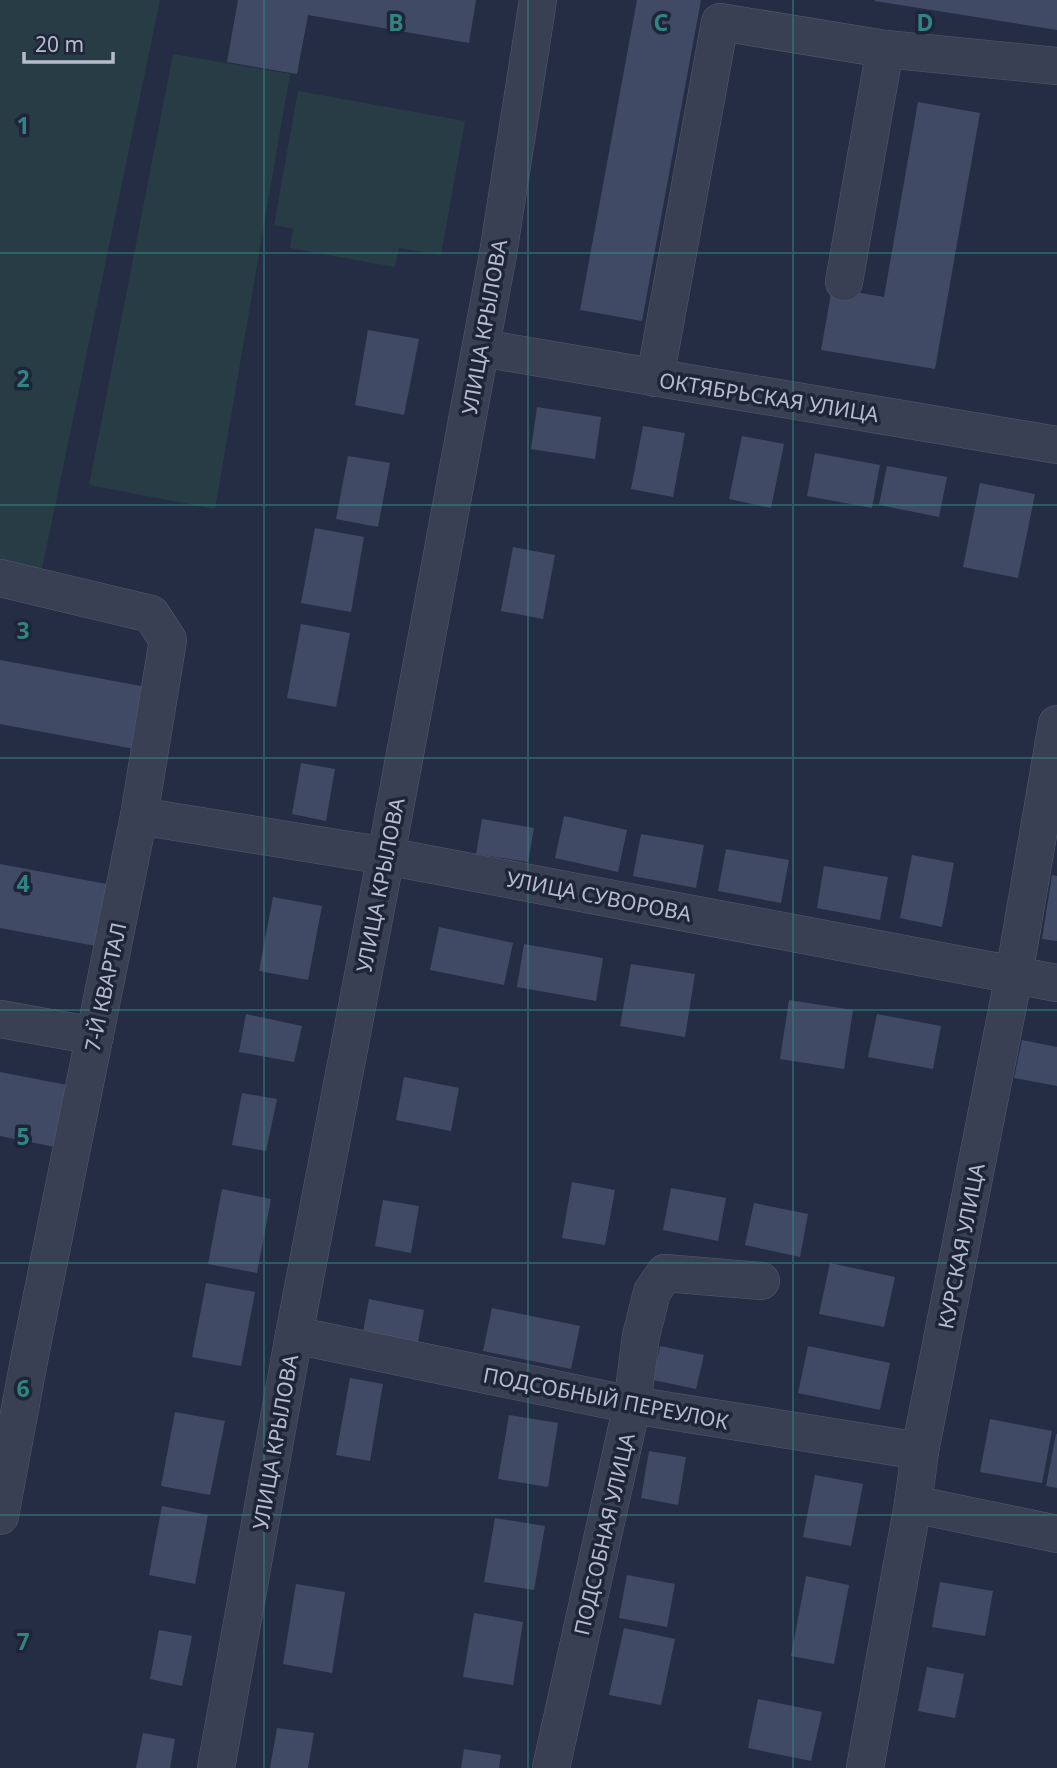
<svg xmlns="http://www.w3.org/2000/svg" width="1057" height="1768" viewBox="0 0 1057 1768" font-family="'Noto Sans',sans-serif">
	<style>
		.green { fill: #273c45 }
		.building { fill: #414a64 }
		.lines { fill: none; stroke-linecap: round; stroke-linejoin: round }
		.minor-casing { stroke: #555b6e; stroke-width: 38 }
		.minor { stroke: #394053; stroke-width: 37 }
		.grid { fill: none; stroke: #318481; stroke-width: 2; stroke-opacity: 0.55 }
		.labels { text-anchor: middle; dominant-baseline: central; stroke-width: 7; stroke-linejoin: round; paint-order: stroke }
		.street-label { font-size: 21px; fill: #b7bccd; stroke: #1e2539 }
		.grid-label { font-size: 23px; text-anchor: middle; font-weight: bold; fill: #318481; stroke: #1e2539; stroke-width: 7; stroke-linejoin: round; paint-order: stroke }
	</style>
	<rect width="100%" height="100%" fill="#252d44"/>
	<g class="green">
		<path d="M0,0H160L42,569L0,560Z"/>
		<path d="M173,54L290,74L215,509L89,485Z"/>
		<path d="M298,91L465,121L441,255L399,248L395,267L290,248L293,229L274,225Z"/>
	</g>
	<g class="building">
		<path d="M238,0H476L469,43L308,15L297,74L227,62Z"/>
		<path d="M637,0H701L642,321L580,310Z"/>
		<path d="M875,0H1057V30L875,1Z"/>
		<path d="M918,102L980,113L935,369L821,350L832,288L884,297Z"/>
		<path d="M368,330L419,339L404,415L355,405Z"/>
		<path d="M537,407L601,417L595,459L531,449Z"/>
		<path d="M643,426L685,433L673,497L631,489Z"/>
		<path d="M742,436L784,444L771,508L729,499Z"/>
		<path d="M815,453L880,465L872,508L807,496Z"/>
		<path d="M348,456L390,463L378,527L336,519Z"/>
		<path d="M887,466L947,477L939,517L879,505Z"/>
		<path d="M980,483L1035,494L1018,578L963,567Z"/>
		<path d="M315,528L364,537L351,612L301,603Z"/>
		<path d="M513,547L555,555L543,619L501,611Z"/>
		<path d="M301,624L350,633L336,707L287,698Z"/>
		<path d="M0,660L152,688L140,750L0,724Z"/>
		<path d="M301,763L335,769L326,821L292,814Z"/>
		<path d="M564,816L627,830L618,872L555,858Z"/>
		<path d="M482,819L534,828L528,862L476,854Z"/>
		<path d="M641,834L704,845L696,888L633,876Z"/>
		<path d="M726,849L789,860L781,903L718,891Z"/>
		<path d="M912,855L954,863L942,927L900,918Z"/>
		<path d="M0,864L112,885L101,947L0,928Z"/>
		<path d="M824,866L888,877L880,920L817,908Z"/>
		<path d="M1052,875L1057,876V941L1042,939Z"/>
		<path d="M273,897L322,906L308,980L259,971Z"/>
		<path d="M439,927L513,943L504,985L430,970Z"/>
		<path d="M524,944L603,958L596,1001L517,987Z"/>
		<path d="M631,964L695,974L685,1037L620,1026Z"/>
		<path d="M789,1000L853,1010L844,1069L780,1059Z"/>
		<path d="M246,1014L302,1026L294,1062L239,1052Z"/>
		<path d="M877,1014L941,1026L933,1069L868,1057Z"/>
		<path d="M1022,1040L1057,1047V1086L1014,1078Z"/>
		<path d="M0,1072L72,1086L60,1148L0,1136Z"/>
		<path d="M404,1077L459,1088L451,1131L396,1120Z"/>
		<path d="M242,1093L277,1099L266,1151L232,1145Z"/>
		<path d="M572,1182L615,1190L605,1245L562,1238Z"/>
		<path d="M671,1188L726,1198L718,1241L663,1230Z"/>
		<path d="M222,1189L271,1199L257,1273L208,1264Z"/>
		<path d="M383,1200L419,1206L411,1253L375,1246Z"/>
		<path d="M754,1203L808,1214L800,1257L745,1245Z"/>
		<path d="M830,1263L895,1277L884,1327L819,1314Z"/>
		<path d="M206,1283L255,1292L241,1366L192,1357Z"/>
		<path d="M369,1299L424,1310L416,1352L361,1342Z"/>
		<path d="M492,1308L580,1326L571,1369L483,1351Z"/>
		<path d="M660,1346L704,1355L696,1389L653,1380Z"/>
		<path d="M808,1346L890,1363L880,1410L798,1393Z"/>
		<path d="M350,1378L383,1384L370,1461L336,1455Z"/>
		<path d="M175,1412L225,1421L210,1495L161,1486Z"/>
		<path d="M509,1415L558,1423L548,1487L498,1479Z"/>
		<path d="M990,1419L1052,1431L1042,1483L980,1472Z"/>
		<path d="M1056,1434H1057V1488L1046,1486Z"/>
		<path d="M649,1451L686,1457L678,1505L641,1498Z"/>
		<path d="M815,1475L863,1484L851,1546L803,1537Z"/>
		<path d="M162,1506L208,1515L195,1584L149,1575Z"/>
		<path d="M495,1518L545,1526L534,1590L484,1582Z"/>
		<path d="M627,1575L675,1584L667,1627L619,1618Z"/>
		<path d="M806,1576L849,1585L834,1664L791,1656Z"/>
		<path d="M940,1582L993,1591L985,1636L932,1627Z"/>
		<path d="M296,1584L345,1592L332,1673L283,1664Z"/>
		<path d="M474,1613L523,1622L513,1685L463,1677Z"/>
		<path d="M624,1628L675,1639L661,1705L609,1695Z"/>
		<path d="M159,1630L192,1636L182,1686L150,1679Z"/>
		<path d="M927,1667L964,1674L955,1718L918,1711Z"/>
		<path d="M758,1699L822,1712L811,1761L748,1748Z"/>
		<path d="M277,1728L314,1733L308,1768H270Z"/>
		<path d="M143,1733L175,1739L170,1768H136Z"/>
		<path d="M464,1749L501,1755L499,1768H461Z"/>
	</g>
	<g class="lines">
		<defs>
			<g id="minor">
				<path d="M844,282L885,49"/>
				<path d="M481,348L1057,445"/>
				<path d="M655,378L720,22L885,49L1057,66"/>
				<path d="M0,578L151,614L168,640L139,816L30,1355L0,1516"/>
				<path d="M139,816L386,856L1057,983"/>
				<path d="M0,1019L95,1036"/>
				<path d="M294,1335L632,1405L920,1451"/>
				<path d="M913,1504L1057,1534"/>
				<path d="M216,1768L294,1335L386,856L498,254L538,0"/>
				<path d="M551,1768L632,1405L641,1336L652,1292L665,1273L761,1281"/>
				<path d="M865,1768L913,1504L920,1451L1014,975L1057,724"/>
			</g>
		</defs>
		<use href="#minor" class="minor-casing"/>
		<use href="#minor" class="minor"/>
	</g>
	<path class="grid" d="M264,0V1768M528,0V1768M793,0V1768M0,253H1057M0,505H1057M0,758H1057M0,1010H1057M0,1263H1057M0,1515H1057"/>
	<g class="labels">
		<g class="street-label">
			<text transform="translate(484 327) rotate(-80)">УЛИЦА КРЫЛОВА</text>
			<text transform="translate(769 397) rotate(9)">ОКТЯБРЬСКАЯ УЛИЦА</text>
			<text transform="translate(380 885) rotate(-79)">УЛИЦА КРЫЛОВА</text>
			<text transform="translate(599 896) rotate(11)">УЛИЦА СУВОРОВА</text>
			<text transform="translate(105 987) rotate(-78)">7-Й КВАРТАЛ</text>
			<text transform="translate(961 1246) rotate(-79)">КУРСКАЯ УЛИЦА</text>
			<text transform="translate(606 1398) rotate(11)">ПОДСОБНЫЙ ПЕРЕУЛОК</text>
			<text transform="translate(275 1442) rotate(-80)">УЛИЦА КРЫЛОВА</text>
			<text transform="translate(604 1534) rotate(-77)">ПОДСОБНАЯ УЛИЦА</text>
		</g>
	</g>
	<g class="grid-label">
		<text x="396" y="31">B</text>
		<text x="661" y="31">C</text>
		<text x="925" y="31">D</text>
		<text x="23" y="134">1</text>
		<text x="23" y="387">2</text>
		<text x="23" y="639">3</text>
		<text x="23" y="892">4</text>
		<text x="23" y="1145">5</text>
		<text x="23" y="1397">6</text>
		<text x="23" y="1650">7</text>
	</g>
	<path d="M24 52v10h89v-10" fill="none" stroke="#b7bccd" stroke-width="3.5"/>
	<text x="35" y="52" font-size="21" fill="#b7bccd" stroke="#1e2539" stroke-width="5" paint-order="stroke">20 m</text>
</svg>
